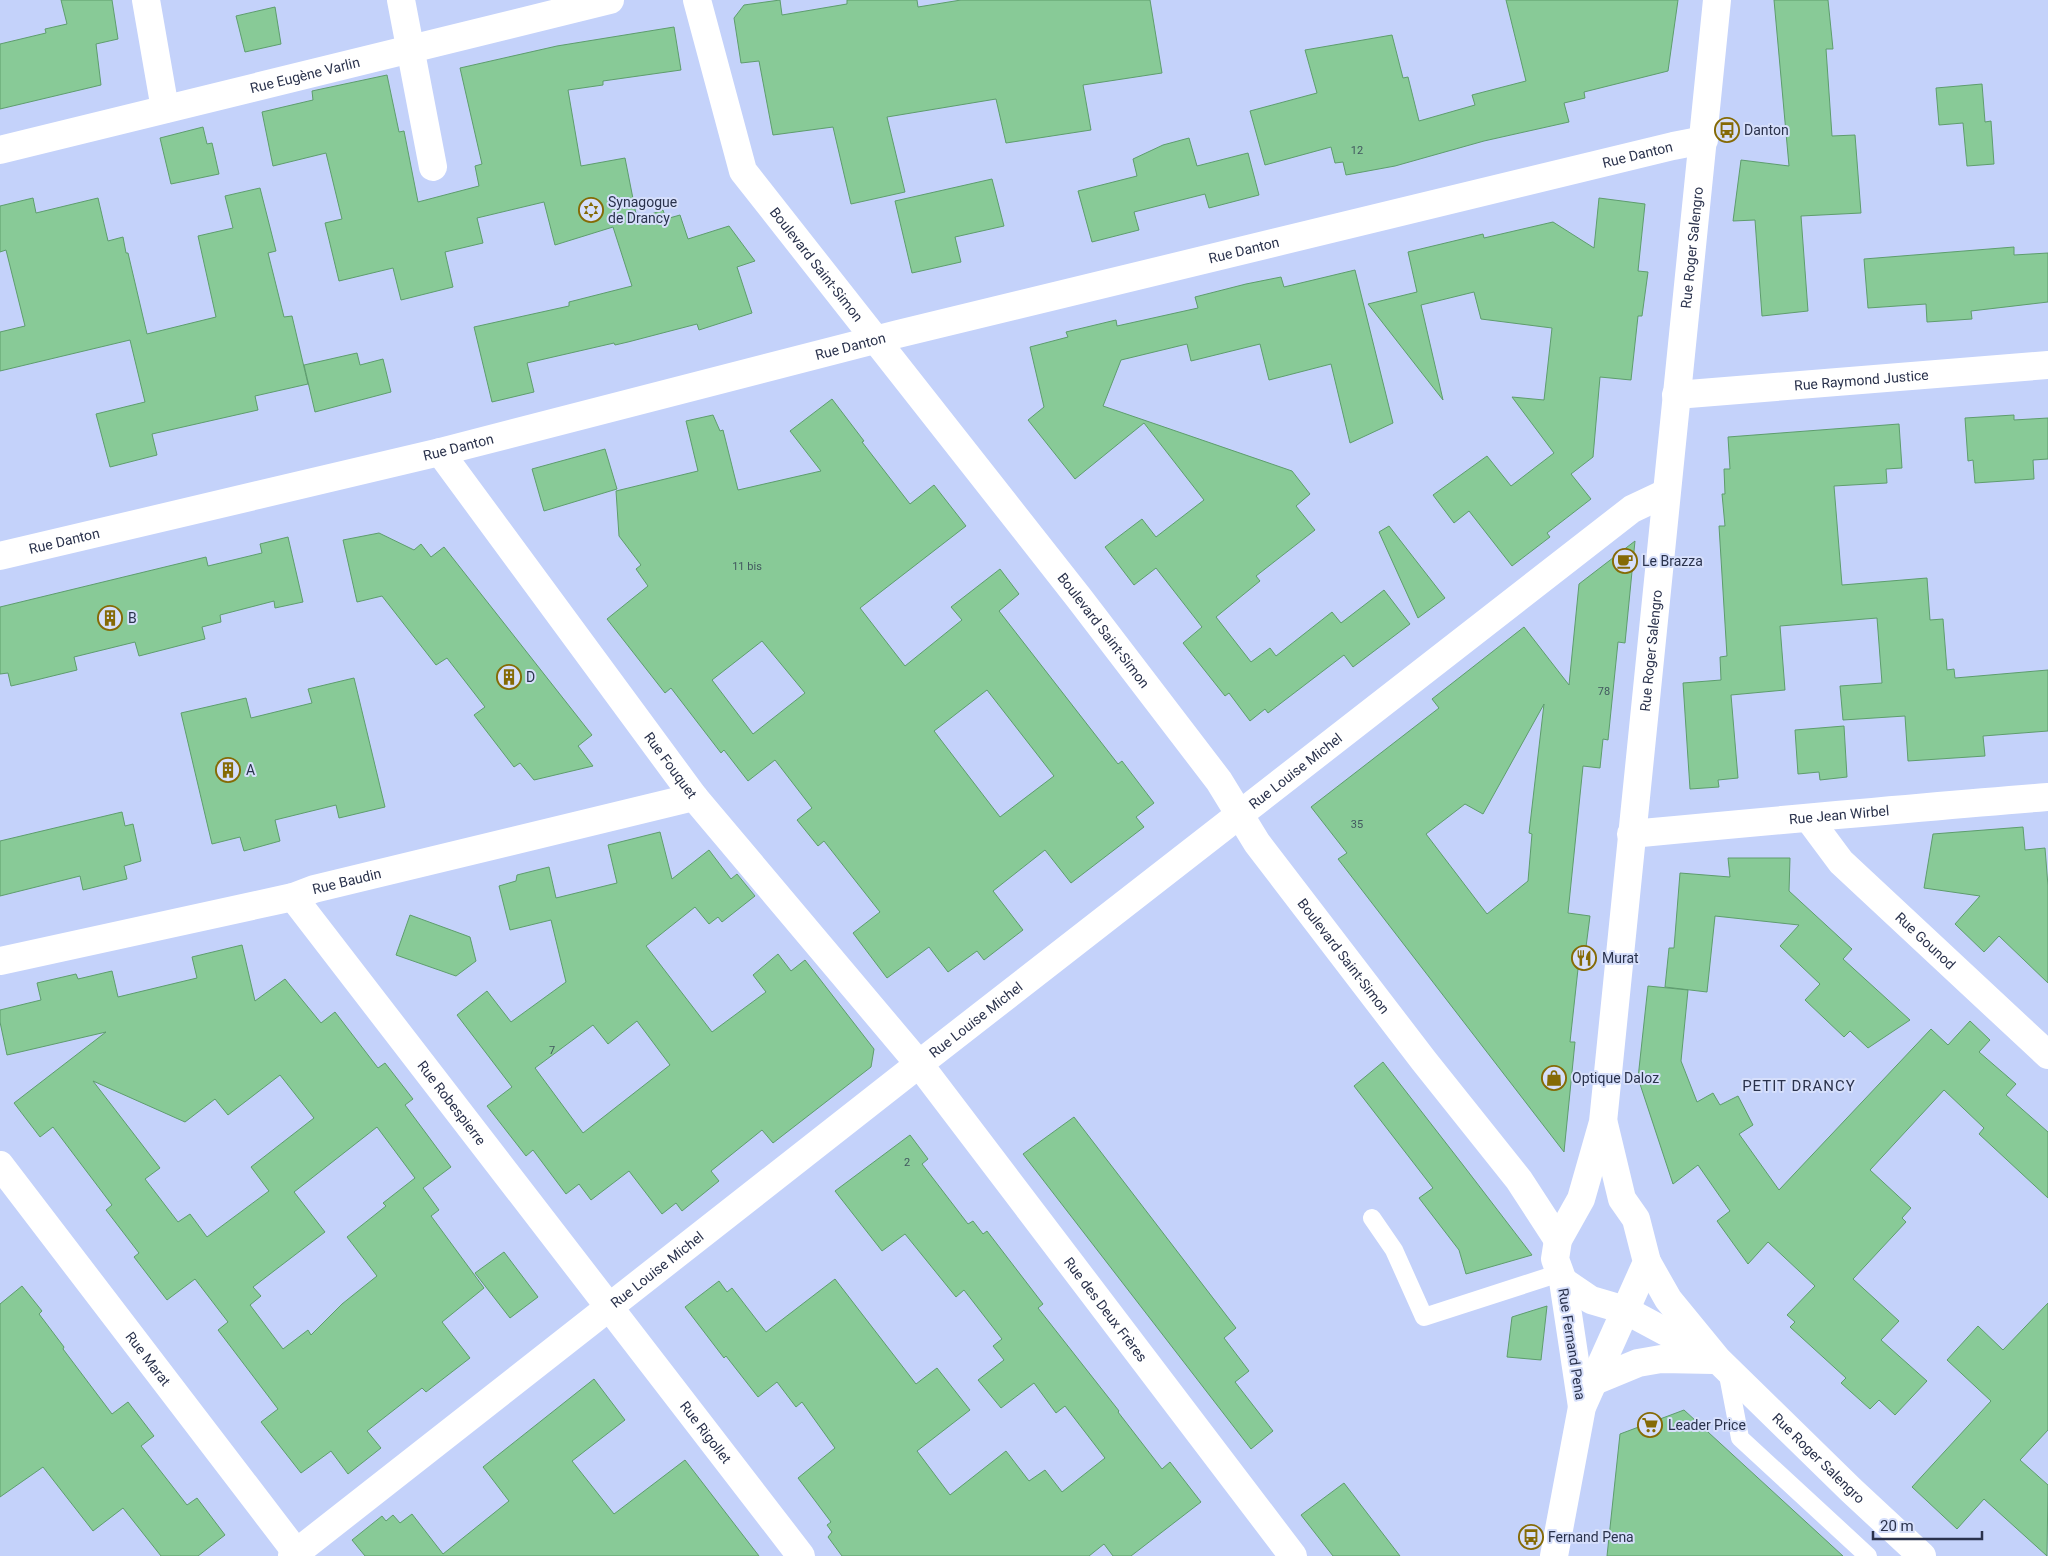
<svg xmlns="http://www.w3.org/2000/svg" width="2048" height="1556" viewBox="0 0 2048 1556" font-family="Roboto,sans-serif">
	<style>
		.building { fill: #88ca97; stroke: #5e9d6d; fill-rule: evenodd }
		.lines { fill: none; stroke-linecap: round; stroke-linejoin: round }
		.lane { stroke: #fff; stroke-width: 18 }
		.street { stroke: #fff; stroke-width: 28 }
		.secondary { stroke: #fff; stroke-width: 28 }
		.labels { text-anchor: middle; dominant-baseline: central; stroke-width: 4; stroke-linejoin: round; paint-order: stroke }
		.number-label { font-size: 11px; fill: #42585f }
		.street-label { font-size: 14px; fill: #2a324c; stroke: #d6dffb }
		.poi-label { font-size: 14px; fill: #2a324c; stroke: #d6dffb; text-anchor: start }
		.neighbourhood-label { font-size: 15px; letter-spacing: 1px; fill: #2a324c; stroke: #d6dffb }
	</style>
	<rect width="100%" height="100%" fill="#c4d2fa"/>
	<g class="building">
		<path d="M61,0H112L118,39L96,44L101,85L0,109V44L46,33L45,29L67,24Z"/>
		<path d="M780,0L782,15L847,4V0H917L918,7L961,0H1150L1162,73L1083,85L1091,130L1006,143L996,99L887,117L905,192L851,204L833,127L773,135L759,61L741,63L734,18L744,5Z"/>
		<path d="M1506,0H1678L1668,71L1584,92L1585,98L1564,103L1569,122L1484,141L1395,166L1346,175L1343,162L1335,163L1331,147L1265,165L1250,111L1317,93L1305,50L1392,35L1403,78L1408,77L1419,121L1475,105L1472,95L1526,81Z"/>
		<path d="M1774,0H1828L1833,49H1826L1832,136L1855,135L1861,213L1801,216L1808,311L1762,316L1755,220L1733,221L1741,160L1789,166Z"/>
		<path d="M275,7L281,44L245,52L236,16Z"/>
		<path d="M674,27L681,70L603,81V85L568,90L581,166L625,158L637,219L663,210L666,219L680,215L688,239L729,226L755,261L737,267L752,313L699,330L697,324L628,342L615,345L614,343L527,363L534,392L492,402L474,327L569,306V302L632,286L613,227L555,245L544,202L477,218L483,243L445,252L453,287L401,300L393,268L339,281L325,223L342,219L326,153L273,166L262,112L313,100L312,91L387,75L399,132L404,131L418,202L479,186L475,166L482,164L460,68L557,46Z"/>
		<path d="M1982,84L1985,122L1991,121L1994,164L1967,166L1963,123L1939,125L1936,88Z"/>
		<path d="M203,127L207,144L212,143L219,174L171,184L160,138Z"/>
		<path d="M1189,138L1197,166L1248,153L1259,195L1209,208L1205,194L1134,212L1139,230L1092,242L1078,191L1137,176L1133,159L1163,145Z"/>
		<path d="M992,179L1004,226L955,237L961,262L912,273L895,201Z"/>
		<path d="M260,188L276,251L268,253L284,317L292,316L308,384L255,396L258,410L152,434L157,455L110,467L96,414L145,402L130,340L0,371V332L25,326L6,250L0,252V206L33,198L36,213L98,198L108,241L123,237L126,253H128L147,334L216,317L198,236L233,228L225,196Z"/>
		<path d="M1599,198L1645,204L1638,271L1648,272L1642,316H1638L1631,380L1600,377L1593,457L1571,474L1591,499L1547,533L1550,537L1512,566L1469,511L1454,523L1433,495L1487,456L1511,486L1554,453L1512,397L1544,400L1552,328L1481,319L1474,292L1421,305L1443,400L1368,304L1417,292L1408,252L1483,234L1484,238L1553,222L1594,248Z"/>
		<path d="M2014,247V255L2048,253V302L1971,311L1972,319L1927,322L1926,304L1868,308L1864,259Z"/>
		<path d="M1355,270L1393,423L1350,443L1331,364L1269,380L1260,344L1191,361L1187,344L1121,360L1103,406L1292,471L1310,494L1296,506L1315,530L1256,576L1260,581L1216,617L1251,662L1270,648L1276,656L1332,612L1341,623L1384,590L1410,624L1353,667L1344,655L1268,713L1265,709L1250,721L1229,693L1225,696L1183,643L1202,627L1156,568L1134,585L1105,547L1142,519L1156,537L1204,500L1144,423L1075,479L1028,420L1044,407L1030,347L1068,337L1066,332L1116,320L1117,326L1198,308L1195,297L1246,284L1281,277L1284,287Z"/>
		<path d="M357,353L360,365L383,359L391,392L315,412L304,365Z"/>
		<path d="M832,399L864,441L862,442L910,504L934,485L966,526L860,608L905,666L962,620L951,607L1000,569L1019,594L999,611L1118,764L1122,761L1154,803L1136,817L1144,827L1071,883L1045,850L993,891L1023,930L984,960L977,951L948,972L929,947L887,978L853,933L880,912L824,841L818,846L797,820L812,808L775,760L748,781L724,750L721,753L671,688L665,693L607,619L648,586L636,569L641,565L619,536L616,491L698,471L686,421L713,415L720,431L723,430L738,490L821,471L790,431ZM762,641L805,693L753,734L712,680ZM987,690L1054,776L1000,817L934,731Z"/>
		<path d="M2014,415V420L2048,418V459L2033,460L2034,479L1975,483L1973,460L1968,461L1965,418Z"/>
		<path d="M1899,424L1902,468L1886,469L1887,483L1834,486L1842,585L1927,578L1930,620L1943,619L1947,670L1954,669L1955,678L2048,670V731L1983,736L1985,756L1908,761L1905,716L1843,720L1840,686L1882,683L1877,618L1780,626L1785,690L1731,695L1738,778L1718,780L1719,787L1690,789L1683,683L1721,680L1720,657L1727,656L1719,526H1725L1722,494H1725L1724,469H1730L1728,437Z"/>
		<path d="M605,449L617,489L544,511L532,469Z"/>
		<path d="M1389,526L1445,598L1418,618L1379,532Z"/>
		<path d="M379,533L414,550L421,544L431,557L444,547L592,735L578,746L593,766L534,780L520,763L514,767L474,715L485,707L447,658L436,665L382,596L357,602L343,540Z"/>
		<path d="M288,537L303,602L275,608L274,601L220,615L221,622L202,627L205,639L139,656L135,642L74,657L77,670L28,682L11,686L8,673L0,674V607L206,557L208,566L262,553L260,544Z"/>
		<path d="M1635,541L1625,643L1618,642L1608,740L1603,739L1600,768L1583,766L1568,913L1590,916L1583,970L1578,969L1570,1042H1575L1564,1152L1338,859L1347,853L1311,807L1439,708L1432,699L1524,627L1569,685L1579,584ZM1544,704L1529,833L1532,834L1528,881L1487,914L1426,834L1465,804L1483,814Z"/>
		<path d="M354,678L385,807L339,818L336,805L275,820L280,841L244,851L240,837L212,844L181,713L246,698L251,718L312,703L308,689Z"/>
		<path d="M1844,726L1847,777L1820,780L1819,772L1798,774L1795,730Z"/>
		<path d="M122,812L125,826L133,824L141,861L124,866L127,879L83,890L80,876L0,896V841Z"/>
		<path d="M2023,827L2025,850L2045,848L2048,886V983L1999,936L1984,952L1955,924L1980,896L1924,888L1933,834Z"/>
		<path d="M660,832L672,879L709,850L731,879L737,874L755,896L722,922L718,917L709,924L695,907L646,946L712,1032L766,992L753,975L778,954L791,971L805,960L874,1049L871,1067L773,1143L762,1130L711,1171L719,1181L682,1211L676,1203L662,1214L629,1171L591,1200L579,1184L566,1194L533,1150L526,1156L487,1106L512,1087L457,1015L487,991L511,1022L566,982L551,920L510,930L499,886L516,881L517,875L549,867L556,898L617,883L608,845ZM637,1021L670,1065L583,1133L535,1068L593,1025L608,1044Z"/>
		<path d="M1728,858H1790L1789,891L1852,949L1843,959L1910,1020L1868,1048L1850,1031L1844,1037L1805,1000L1820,984L1780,946L1799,925L1715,916L1707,992L1665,987L1669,948H1674L1680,873L1730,877Z"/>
		<path d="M410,915L470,937L476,961L456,976L396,955Z"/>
		<path d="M242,945L255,1001L285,979L321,1023L335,1012L378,1068L385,1063L413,1099L405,1105L451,1167L423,1188L439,1210L431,1216L484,1288L442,1322L470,1358L426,1392L422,1388L367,1431L381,1448L348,1474L331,1451L301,1473L261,1422L278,1409L218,1330L228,1322L195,1279L167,1300L134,1257L139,1253L106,1210L112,1205L53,1127L40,1137L14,1103L106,1032L7,1055L0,1022V1010L41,1000L37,983L76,974L78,979L112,971L118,997L197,978L192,957ZM280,1075L314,1118L251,1167L269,1191L207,1237L190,1214L178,1222L145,1179L160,1168L93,1081L185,1122L215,1099L228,1115ZM377,1127L415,1178L383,1203L386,1206L347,1237L377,1276L342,1304L311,1335L308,1330L283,1349L250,1305L261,1296L253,1287L325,1232L294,1192Z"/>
		<path d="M1648,986L1688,990L1681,1061L1697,1102L1713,1093L1720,1105L1738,1096L1753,1125L1739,1134L1779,1190L1931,1029L1948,1045L1970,1021L1990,1040L1979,1052L2016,1084L2006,1095L2048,1132V1198L1979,1134L1984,1128L1944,1090L1870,1170L1911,1208L1902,1218L1906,1222L1853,1279L1899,1321L1881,1340L1927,1381L1895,1415L1879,1400L1870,1409L1841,1383L1846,1378L1790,1327L1795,1322L1787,1315L1815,1286L1768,1242L1748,1264L1717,1221L1730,1211L1698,1165L1673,1184L1638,1078Z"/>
		<path d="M1383,1062L1463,1165L1532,1255L1466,1274L1459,1250L1419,1198L1433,1188L1354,1086Z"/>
		<path d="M1074,1117L1236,1328L1224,1338L1249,1371L1235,1382L1273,1431L1251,1449L1023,1154Z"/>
		<path d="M910,1135L928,1159L922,1164L968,1224L973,1221L983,1234L987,1231L1043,1304L1038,1308L1119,1411L1118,1412L1162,1469L1170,1462L1201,1502L1131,1556H1113L1104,1544L1089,1556H842L828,1537L832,1532L827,1525L831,1522L798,1478L835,1448L802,1402L796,1407L777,1382L758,1397L726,1356L724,1358L685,1307L719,1281L727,1292L732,1288L766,1332L835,1279L916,1384L937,1368L970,1410L917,1451L950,1495L1006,1451L1029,1481L1045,1470L1062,1492L1105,1458L1065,1406L1056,1413L1034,1383L1001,1408L978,1380L1004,1360L993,1346L1002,1339L964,1290L956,1297L905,1234L882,1251L835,1191Z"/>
		<path d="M504,1252L538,1297L510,1318L475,1273Z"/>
		<path d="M22,1286L42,1311L39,1314L64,1347L63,1349L112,1414L128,1402L154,1436L141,1446L187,1505L197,1498L225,1535L198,1556H161L123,1508L93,1531L43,1467L0,1497V1304Z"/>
		<path d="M2048,1303V1430L2020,1460L2048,1485L2047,1556L1984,1499L1957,1529L1912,1487L1991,1401L1947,1360L1978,1326L2003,1350Z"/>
		<path d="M1547,1306L1541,1360L1507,1357L1512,1317Z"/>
		<path d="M594,1379L625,1420L572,1461L614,1514L685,1460L759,1556H365L352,1540L382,1516L386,1521L393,1515L400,1523L412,1514L443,1554L509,1501L483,1467Z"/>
		<path d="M1684,1410L1843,1556H1607L1620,1434Z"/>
		<path d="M1344,1483L1400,1556H1333L1301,1515Z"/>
	</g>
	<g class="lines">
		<g class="lane">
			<path d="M1372,1218L1394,1250L1424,1317L1560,1273"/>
			<path d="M1727,1370L1740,1438L1868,1556"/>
		</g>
		<g class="street">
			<path d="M146,0L165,109"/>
			<path d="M401,0L433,167"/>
			<path id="s1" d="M697,0L743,171L1079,598L1219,781L1257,843L1424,1061L1519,1180L1558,1240"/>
			<path id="s2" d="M0,150L610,0"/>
			<path id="s3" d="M1676,395L2048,365"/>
			<path id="s4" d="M440,452L694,797L919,1064L1293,1556"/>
			<path id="s5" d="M0,556L440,452L898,334L1673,146L1704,140"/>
			<path id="s6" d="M1809,819L1841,862L2048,1055"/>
			<path id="s7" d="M1631,834C1770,821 1909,808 2048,797"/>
			<path id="s8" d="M293,897L801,1556"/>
			<path id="s9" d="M0,961L293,897L314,889L694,797"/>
			<path id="s10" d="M0,1165L299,1556"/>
			<path id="s11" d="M292,1556L919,1064L1632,509L1666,493"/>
		</g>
		<g class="secondary">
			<path id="s12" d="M1647,1262L1668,1299L1718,1360L1851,1490L1922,1556"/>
			<path d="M1563,1281L1591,1300L1625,1310L1707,1354"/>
			<path d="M1592,1382L1638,1363L1661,1359L1714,1360"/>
			<path id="s13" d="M1582,1407L1563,1281L1555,1259L1558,1240L1581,1199L1603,1122L1717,0"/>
			<path d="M1554,1556L1582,1407L1647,1262L1636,1219L1622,1199L1604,1124"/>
		</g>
	</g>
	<defs>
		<symbol id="bus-ring" viewBox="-11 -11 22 22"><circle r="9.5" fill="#d6dffb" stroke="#856a05" stroke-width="1.5"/><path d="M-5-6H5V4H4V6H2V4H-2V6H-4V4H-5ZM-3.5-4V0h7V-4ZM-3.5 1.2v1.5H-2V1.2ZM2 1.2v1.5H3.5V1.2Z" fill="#856a05"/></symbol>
		<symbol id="synagogue-ring" viewBox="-11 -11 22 22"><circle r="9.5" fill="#d6dffb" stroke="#856a05" stroke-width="1.5"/><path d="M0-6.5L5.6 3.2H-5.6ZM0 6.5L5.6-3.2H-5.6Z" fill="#856a05"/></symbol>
		<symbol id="cafe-ring" viewBox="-11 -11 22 22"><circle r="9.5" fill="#d6dffb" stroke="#856a05" stroke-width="1.5"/><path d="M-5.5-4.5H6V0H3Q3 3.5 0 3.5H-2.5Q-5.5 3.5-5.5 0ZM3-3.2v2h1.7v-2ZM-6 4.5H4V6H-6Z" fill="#856a05"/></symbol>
		<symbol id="building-ring" viewBox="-11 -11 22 22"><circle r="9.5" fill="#d6dffb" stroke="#856a05" stroke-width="1.5"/><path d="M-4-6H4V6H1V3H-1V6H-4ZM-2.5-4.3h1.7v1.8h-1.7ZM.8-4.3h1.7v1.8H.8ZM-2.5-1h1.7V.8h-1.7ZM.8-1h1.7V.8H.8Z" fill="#856a05"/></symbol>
		<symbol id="restaurant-ring" viewBox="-11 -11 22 22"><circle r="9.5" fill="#d6dffb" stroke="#856a05" stroke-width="1.5"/><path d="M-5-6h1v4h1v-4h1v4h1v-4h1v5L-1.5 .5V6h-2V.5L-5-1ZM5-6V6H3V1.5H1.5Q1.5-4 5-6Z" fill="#856a05"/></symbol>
		<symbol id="shop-ring" viewBox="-11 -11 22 22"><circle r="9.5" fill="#d6dffb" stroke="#856a05" stroke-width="1.5"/><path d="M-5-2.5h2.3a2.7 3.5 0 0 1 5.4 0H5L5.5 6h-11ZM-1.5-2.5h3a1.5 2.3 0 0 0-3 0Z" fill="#856a05"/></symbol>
		<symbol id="supermarket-ring" viewBox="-11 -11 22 22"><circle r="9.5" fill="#d6dffb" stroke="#856a05" stroke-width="1.5"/><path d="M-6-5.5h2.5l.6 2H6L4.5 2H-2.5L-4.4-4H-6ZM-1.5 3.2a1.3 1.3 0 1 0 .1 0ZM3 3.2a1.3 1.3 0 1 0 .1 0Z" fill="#856a05"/></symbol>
	</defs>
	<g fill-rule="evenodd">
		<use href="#bus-ring" x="1713" y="116" width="28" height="28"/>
		<use href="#synagogue-ring" x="577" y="196" width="28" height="28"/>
		<use href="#cafe-ring" x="1611" y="547" width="28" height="28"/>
		<use href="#building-ring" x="96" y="604" width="28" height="28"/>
		<use href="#building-ring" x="495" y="663" width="28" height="28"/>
		<use href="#building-ring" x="214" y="756" width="28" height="28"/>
		<use href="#restaurant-ring" x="1570" y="944" width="28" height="28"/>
		<use href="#shop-ring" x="1540" y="1064" width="28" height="28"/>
		<use href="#supermarket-ring" x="1636" y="1411" width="28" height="28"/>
		<use href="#bus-ring" x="1517" y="1523" width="28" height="28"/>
	</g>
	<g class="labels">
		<g class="number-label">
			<text x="1357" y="150">12</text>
			<text x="747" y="566">11 bis</text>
			<text x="1604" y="691">78</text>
			<text x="1357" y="824">35</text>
			<text x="552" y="1050">7</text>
			<text x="907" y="1162">2</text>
		</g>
		<g class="street-label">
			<text stroke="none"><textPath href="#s2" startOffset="314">Rue Eugène Varlin</textPath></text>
			<text stroke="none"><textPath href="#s5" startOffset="1686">Rue Danton</textPath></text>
			<text stroke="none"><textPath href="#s13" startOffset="1176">Rue Roger Salengro</textPath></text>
			<text stroke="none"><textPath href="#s5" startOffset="1281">Rue Danton</textPath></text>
			<text stroke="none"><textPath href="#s1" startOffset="296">Boulevard Saint-Simon</textPath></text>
			<text stroke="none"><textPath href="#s5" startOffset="876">Rue Danton</textPath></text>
			<text stroke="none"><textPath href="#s3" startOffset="186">Rue Raymond Justice</textPath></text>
			<text stroke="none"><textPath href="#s5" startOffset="471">Rue Danton</textPath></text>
			<text stroke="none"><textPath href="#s5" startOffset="66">Rue Danton</textPath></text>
			<text stroke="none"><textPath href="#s1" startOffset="761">Boulevard Saint-Simon</textPath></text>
			<text stroke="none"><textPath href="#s13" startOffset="771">Rue Roger Salengro</textPath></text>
			<text stroke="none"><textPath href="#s4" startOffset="389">Rue Fouquet</textPath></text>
			<text stroke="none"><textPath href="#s11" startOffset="1274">Rue Louise Michel</textPath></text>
			<text stroke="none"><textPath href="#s7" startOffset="209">Rue Jean Wirbel</textPath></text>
			<text stroke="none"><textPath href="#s9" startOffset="356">Rue Baudin</textPath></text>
			<text stroke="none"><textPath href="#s6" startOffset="169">Rue Gounod</textPath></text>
			<text stroke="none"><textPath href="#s1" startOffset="1166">Boulevard Saint-Simon</textPath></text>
			<text stroke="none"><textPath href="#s11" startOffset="869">Rue Louise Michel</textPath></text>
			<text stroke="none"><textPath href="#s8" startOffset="260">Rue Robespierre</textPath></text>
			<text stroke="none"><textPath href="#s11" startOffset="464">Rue Louise Michel</textPath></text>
			<text stroke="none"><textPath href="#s4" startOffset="1086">Rue des Deux Frères</textPath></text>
			<text transform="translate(1572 1344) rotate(81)">Rue Fernand Pena</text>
			<text stroke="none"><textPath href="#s10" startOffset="244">Rue Marat</textPath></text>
			<text stroke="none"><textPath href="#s8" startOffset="676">Rue Rigollet</textPath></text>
			<text stroke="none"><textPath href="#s12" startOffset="262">Rue Roger Salengro</textPath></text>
		</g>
		<g class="poi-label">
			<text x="1744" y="130">Danton</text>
			<text x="608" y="202">Synagogue<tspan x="608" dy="16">de Drancy</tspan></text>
			<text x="1642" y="561">Le Brazza</text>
			<text x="128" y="618">B</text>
			<text x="526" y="677">D</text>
			<text x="246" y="770">A</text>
			<text x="1602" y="958">Murat</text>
			<text x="1572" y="1078">Optique Daloz</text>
			<text x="1668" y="1425">Leader Price</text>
			<text x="1548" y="1537">Fernand Pena</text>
		</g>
		<g class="neighbourhood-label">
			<text x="1799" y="1086">PETIT DRANCY</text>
		</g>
	</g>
	<path d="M1873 1531v8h109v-8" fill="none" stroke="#2a324c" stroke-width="2.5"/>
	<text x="1880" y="1531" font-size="15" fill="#2a324c" stroke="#d6dffb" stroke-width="4" paint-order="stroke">20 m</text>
</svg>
